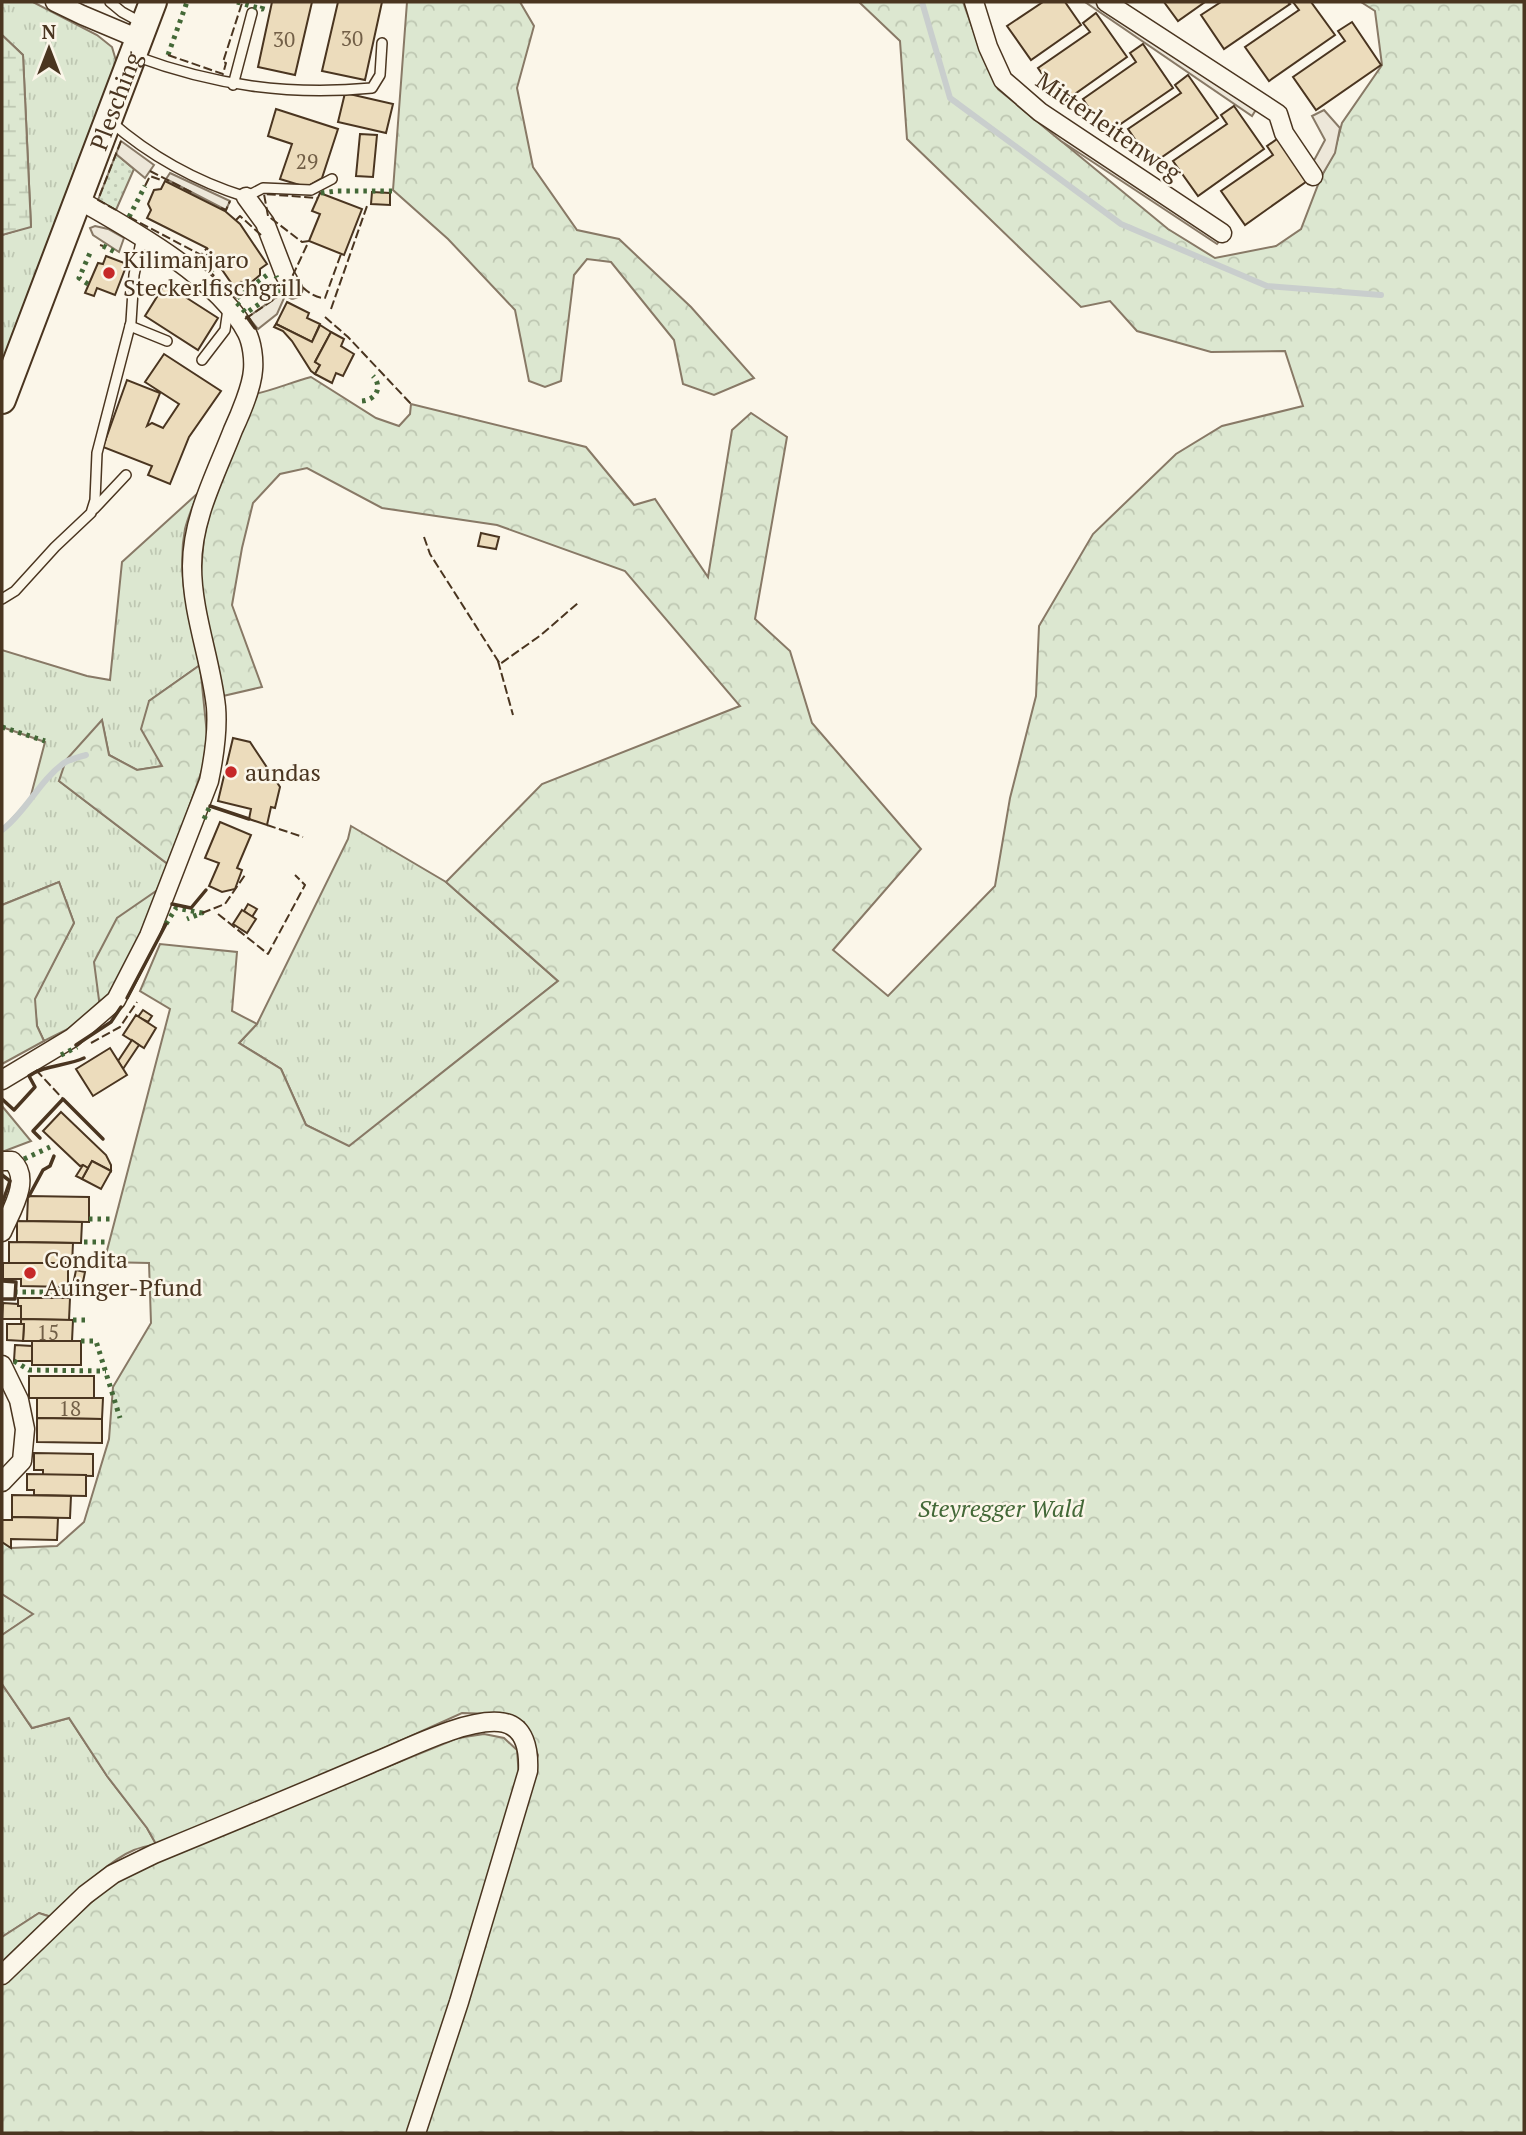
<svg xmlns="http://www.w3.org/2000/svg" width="1526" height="2135" viewBox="0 0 1526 2135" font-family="'PT Serif',serif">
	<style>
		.grass { fill: url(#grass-tufts); stroke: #887966; stroke-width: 2 }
		.forest { fill: url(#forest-crowns); stroke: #887966; stroke-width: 2 }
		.wetland { fill: url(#wetland-marsh); stroke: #887966; stroke-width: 2 }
		.park { fill: url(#park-dots); stroke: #887966; stroke-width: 2 }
		.parking { fill: #ede7d9; stroke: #887966; stroke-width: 2 }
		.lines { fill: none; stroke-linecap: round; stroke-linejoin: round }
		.stream { stroke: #c9cecd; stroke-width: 6 }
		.building { fill: #ecdcbc; stroke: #4a3520; stroke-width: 2 }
		.service-casing { stroke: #4a3520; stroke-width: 12 }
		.minor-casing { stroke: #4a3520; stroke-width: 21 }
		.secondary-casing { stroke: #4a3520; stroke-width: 30 }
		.service { stroke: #fbf6e9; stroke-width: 9 }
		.minor { stroke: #fbf6e9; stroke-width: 18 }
		.secondary { stroke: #fbf6e9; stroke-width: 26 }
		.hedge { stroke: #436837; stroke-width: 5; stroke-dasharray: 3.5 5; stroke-linecap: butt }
		.fence { stroke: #4a3520; stroke-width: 2; stroke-dasharray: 9 3.5; stroke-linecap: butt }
		.wall { stroke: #4a3520; stroke-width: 3.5 }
		.poi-dot { fill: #c62828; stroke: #fbf6e9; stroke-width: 2.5 }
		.labels { text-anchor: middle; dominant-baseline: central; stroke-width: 5; stroke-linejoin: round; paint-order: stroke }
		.number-label { font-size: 21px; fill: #725f47 }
		.street-label { font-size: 24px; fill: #4a3520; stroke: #fbf6e9 }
		.poi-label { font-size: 24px; fill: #4a3520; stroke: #fbf6e9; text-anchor: start }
		.park-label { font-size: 24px; font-style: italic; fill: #436837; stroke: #fbf6e9 }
	</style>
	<defs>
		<pattern id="grass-tufts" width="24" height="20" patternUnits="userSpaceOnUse" patternTransform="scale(1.75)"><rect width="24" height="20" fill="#dce7d0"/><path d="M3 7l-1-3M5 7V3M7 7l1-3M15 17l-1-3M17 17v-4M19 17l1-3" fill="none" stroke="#bec7b2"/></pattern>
		<pattern id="forest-crowns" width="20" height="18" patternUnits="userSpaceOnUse" patternTransform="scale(1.75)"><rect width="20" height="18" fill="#dce7d0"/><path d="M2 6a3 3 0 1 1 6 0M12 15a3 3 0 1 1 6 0" fill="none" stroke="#bec7b2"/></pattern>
		<pattern id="wetland-marsh" width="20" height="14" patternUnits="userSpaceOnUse" patternTransform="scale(1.75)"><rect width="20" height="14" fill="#dce7d0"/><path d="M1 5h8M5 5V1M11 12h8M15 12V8" fill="none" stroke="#bec7b2"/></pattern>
		<pattern id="park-dots" width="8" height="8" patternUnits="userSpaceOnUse" patternTransform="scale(1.75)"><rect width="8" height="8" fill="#dce7d0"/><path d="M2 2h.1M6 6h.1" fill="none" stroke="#bec7b2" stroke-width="1.8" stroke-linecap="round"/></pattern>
	</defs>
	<rect width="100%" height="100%" fill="#fbf6e9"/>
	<g class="grass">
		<path d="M2,2H33L97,35L112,47L117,64L2,366V235L31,226L23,55L2,35Z"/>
		<path d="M198,493C193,505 188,517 185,529C176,576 190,619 200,665L149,701L163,766L137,770L109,755L102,721L59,781L169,865L100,1008L78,1024L44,1041L37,1026L34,999L74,923L59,882L2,905V830L30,799L45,742L2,727V650L87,676L110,680L122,562Z"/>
		<path d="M351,826L446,882L558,981L349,1147L306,1125L281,1069L239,1043L257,1024L348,839Z"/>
		<path d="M2,1106L31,1141L2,1152Z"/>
		<path d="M2,1594L34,1614L2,1635Z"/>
		<path d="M2,1684L32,1728L69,1718L107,1776L147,1828L156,1844C149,1846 141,1847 134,1850C107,1861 74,1896 52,1917L39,1913L2,1937Z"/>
	</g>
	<g class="forest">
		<path d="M407,2H520L534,26L517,88L533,167L577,230L619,239L691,307L754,378L714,395L683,384L674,340L611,262L587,259L574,275L561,381L545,387L529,381L515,310L448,239L393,190Z"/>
		<path d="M859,2H963L983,57L998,89L1168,229L1215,258L1276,246L1301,229L1321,177L1334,153L1342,123L1382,65L1375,11L1361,2H1524V2133H423L477,1947L538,1755L524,1722L497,1714L462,1713L253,1807L156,1844L147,1828L107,1776L69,1718L32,1728L2,1684V1635L33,1614L2,1594V1542L11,1548L57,1546L84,1522L109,1439L113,1387L151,1323L149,1263L104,1262L170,1009L140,991L160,944L237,952L232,1011L257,1024L239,1043L281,1069L306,1125L349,1146L558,981L446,882L542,784L740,706L625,571L497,525L382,508L307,468L280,474L253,503L242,548L232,605L262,687L223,696L200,583L204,537L213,500L255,394C274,390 292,382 311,377L376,418L399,426L410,414L411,404L586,447L634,505L655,499L708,577L732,430L751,413L787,437L755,619L790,651L812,723L921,849L833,950L888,996L995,886L1010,798L1036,696L1039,626L1093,534L1176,454L1222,426L1303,406L1285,351L1211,352L1137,331L1110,301L1081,307L907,139L900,41Z"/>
		<path d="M200,665L207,735L203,767L169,865L59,781L66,760L102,720L109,755L137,770L162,766L141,729L149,701Z"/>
		<path d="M59,882L74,923L35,999L37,1026L44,1041L2,1064V905Z"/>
		<path d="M159,889L121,980L100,1008L94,962L117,918Z"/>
		<path d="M484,1734L504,1738L517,1750L519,1777L412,2133H2V1937L39,1913L69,1923L109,1886L143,1866L458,1738Z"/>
	</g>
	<path class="wetland" d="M2,35L23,55L31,227L2,235Z"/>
	<path class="park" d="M116,154L134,169L116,210L98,200Z"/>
	<g class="parking">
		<path d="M1085,2H1096L1257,108L1252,116Z"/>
		<path d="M1022,101L1222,238L1217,244L1061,141L1017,105Z"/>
		<path d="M1324,110L1340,128L1335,153L1321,177L1311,166L1325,140L1312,116Z"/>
		<path d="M121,141L154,165L145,178L116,154Z"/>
		<path d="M170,173L230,201L226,210L166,179Z"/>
		<path d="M95,226L108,229L124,238L119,252L93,235L90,228Z"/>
		<path d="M284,292L285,296L277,314L258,329L248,317Z"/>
	</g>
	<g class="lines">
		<g class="stream">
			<path d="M922,2L950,98L1121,224L1267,286L1381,295"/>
			<path d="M2,830C26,812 39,781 64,763C70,759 79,757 86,755"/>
		</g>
	</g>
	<g class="building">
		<path d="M272,2H312L295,75L258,67Z"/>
		<path d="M338,2H382L365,80L322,71Z"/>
		<path d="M1043,2H1065L1081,25L1031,60L1007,26Z"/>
		<path d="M1164,2H1205L1178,21Z"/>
		<path d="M1221,2H1288L1290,4L1224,49L1201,15Z"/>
		<path d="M1293,2H1311L1335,35L1269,81L1245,47L1299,10Z"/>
		<path d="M1096,13L1127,57L1062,103L1038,68L1090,32L1083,23Z"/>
		<path d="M1352,22L1381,65L1316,110L1293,77L1345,41L1338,31Z"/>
		<path d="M1143,44L1173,88L1106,134L1083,99L1136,62L1130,53Z"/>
		<path d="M1188,75L1218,118L1152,164L1128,129L1181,93L1175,85Z"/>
		<path d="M345,93L393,104L386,133L338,122Z"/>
		<path d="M1234,106L1264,149L1198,196L1173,161L1227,124L1221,115Z"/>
		<path d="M276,109L338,129L322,178L306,187L280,179L292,144L268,136Z"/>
		<path d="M360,134L377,135L373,177L356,176Z"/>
		<path d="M1280,137L1310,179L1245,225L1221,191L1273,155L1267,146Z"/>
		<path d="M165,181L225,211L240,224L267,264L260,269V275L248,285L241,282L234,287L207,248L147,218L151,210L148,204L154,190L161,189Z"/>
		<path d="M372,192L390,193V205L371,204Z"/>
		<path d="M320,193L362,209L344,255L309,241L320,214L312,211Z"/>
		<path d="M106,256L127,264L115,295L97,288L94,296L85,293L98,263L103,264Z"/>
		<path d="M165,284L218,318L198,350L145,316Z"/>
		<path d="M287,302L309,313L307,318L320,324L312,342L276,324Z"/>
		<path d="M276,324L312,342L320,325L331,332L315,362L320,365L315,374L311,371L292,341L283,331L274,327Z"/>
		<path d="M331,332L344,339L341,346L354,354L343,376L336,373L332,383L315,374L320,365L315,362Z"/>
		<path d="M164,354L221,391L189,437L170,484L148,475L152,466L103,447L127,380L160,393L147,426L152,423L163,428L179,404L145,382Z"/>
		<path d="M481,533L499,537L496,549L478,546Z"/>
		<path d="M233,738L250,742L280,787L275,808L271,807L267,825L249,819L251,809L218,801Z"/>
		<path d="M220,822L251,835L237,868L242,870L235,889L222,892L209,886L219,863L205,858Z"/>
		<path d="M248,904L257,909L252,917L244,911Z"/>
		<path d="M242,910L256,919L247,933L233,924Z"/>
		<path d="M143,1010L152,1016L148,1022L138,1017Z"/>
		<path d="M136,1015L156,1028L144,1048L123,1035Z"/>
		<path d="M132,1040L139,1045L123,1069L118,1061Z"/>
		<path d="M110,1048L127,1075L93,1096L76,1069Z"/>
		<path d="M61,1112L106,1155L111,1165V1171L92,1161L88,1168L83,1165L80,1166L43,1131Z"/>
		<path d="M92,1161L111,1171L101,1189L82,1179Z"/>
		<path d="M83,1165L88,1168L82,1179L76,1176Z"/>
		<path d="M28,1196L89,1197V1222L27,1221Z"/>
		<path d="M17,1221L82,1222L81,1243L17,1242Z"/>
		<path d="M9,1242L73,1243L72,1264L9,1263Z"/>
		<path d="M3,1263H68V1287L21,1286V1279H3Z"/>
		<path d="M76,1270L85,1272L83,1282L74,1280Z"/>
		<path d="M18,1298H70L69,1320L21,1319V1306H18Z"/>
		<path d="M3,1303L18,1304V1306H21V1319H2Z"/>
		<path d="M21,1319L73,1320L72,1341H23L24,1324H21Z"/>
		<path d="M7,1324H24L23,1341L7,1340Z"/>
		<rect x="32" y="1341" width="49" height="24"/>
		<path d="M15,1345L32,1346V1361H14Z"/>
		<rect x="29" y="1376" width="65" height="22"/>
		<path d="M37,1398H103L102,1419L37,1418Z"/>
		<path d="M37,1418L102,1419V1443L37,1442Z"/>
		<path d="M34,1453L93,1454V1476L43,1475V1470H34Z"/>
		<path d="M27,1474L86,1475V1496L34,1495V1490H27Z"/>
		<path d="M12,1495L71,1496L70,1518L12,1517Z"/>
		<path d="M12,1517L58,1518L57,1540L11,1539V1548L2,1542V1520H12Z"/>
	</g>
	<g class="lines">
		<defs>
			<g id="service">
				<path d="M110,2L122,12L144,24"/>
				<path d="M135,56C213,85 288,96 372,88L380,75L382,43"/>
				<path d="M233,85L252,13"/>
				<path d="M110,121C149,155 197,182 246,197L263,188L311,190L332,179"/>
				<path d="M130,326L167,341"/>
				<path d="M202,360L225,330L228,309"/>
				<path d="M94,509L126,475"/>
				<path d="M2,599L15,591L55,547L91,513L95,500L97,453L131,322L134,275L142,237"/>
			</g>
			<g id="minor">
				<path d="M55,2L82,15L139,39"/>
				<path d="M974,2L988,47L1003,80L1040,112L1222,233"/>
				<path d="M1106,2L1278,114L1284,133L1313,176"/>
				<path d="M246,197L265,223L285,275L293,289"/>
				<path d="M2,1080L72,1038L116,1000L149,936L209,781C214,757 218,731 216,707C211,660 192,614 192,566C192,518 216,474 233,430C240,415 252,386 253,370C254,359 252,343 247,333C219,278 132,230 79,200"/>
				<path d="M2,1161H12C32,1179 11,1211 2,1232"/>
				<path d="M2,1365L19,1400L25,1429L22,1461L2,1482"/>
				<path d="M2,1975L85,1895L113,1874L154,1854C227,1824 300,1794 372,1763C405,1750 464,1719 499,1722C526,1724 529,1751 528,1771L459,2002L416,2133"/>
			</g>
			<g id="secondary">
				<path id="s1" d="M2,400L153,2"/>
			</g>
		</defs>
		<use href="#service" class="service-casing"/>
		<use href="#minor" class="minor-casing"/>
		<use href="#secondary" class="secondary-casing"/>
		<use href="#service" class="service"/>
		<use href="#minor" class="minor"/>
		<use href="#secondary" class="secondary"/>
		<g class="hedge">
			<path d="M237,2L262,9L264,2"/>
			<path d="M168,55L187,2"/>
			<path d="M321,193L336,191H392"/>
			<path d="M129,217L145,186"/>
			<path d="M103,246L117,253"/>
			<path d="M210,271L219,266"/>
			<path d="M88,284L79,278L90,253"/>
			<path d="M237,298L267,275"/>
			<path d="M237,303L246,313L281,289L276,276"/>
			<path d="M362,401C376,400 383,387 373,376"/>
			<path d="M2,727L45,741"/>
			<path d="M204,819L210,806"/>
			<path d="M166,924L176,908L202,913L187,919"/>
			<path d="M61,1055L77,1047"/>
			<path d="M24,1159L50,1147"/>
			<path d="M89,1219H114"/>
			<path d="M84,1242H109"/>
			<path d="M80,1262H104"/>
			<path d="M14,1292H87"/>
			<path d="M73,1320H85"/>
			<path d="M81,1341H96L120,1418"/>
			<path d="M14,1361L29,1370L106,1371"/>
		</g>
		<g class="fence">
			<path d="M168,55L223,74L226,63L223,62L242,3"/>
			<path d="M150,171L193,193"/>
			<path d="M145,186L150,176L161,180"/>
			<path d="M221,208L226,210L230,201"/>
			<path d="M116,210L98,200L121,141"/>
			<path d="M129,217L201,255L207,248"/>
			<path d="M236,220L240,216L261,235"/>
			<path d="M309,241L302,242L268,216L264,194L318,198"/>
			<path d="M100,245L103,246"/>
			<path d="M307,245L292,277C302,286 311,298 325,298L341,254"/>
			<path d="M210,252L200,262L237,298"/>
			<path d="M331,309L367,206"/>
			<path d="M325,317L348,337L412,405"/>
			<path d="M245,319L285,292"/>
			<path d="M424,537L430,554L500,664L541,635L578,603"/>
			<path d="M498,661L513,715"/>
			<path d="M267,825L303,837"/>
			<path d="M202,913L225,904L245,875"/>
			<path d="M218,914L268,954L305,885L295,875"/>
			<path d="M91,1043L120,1027L137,1002"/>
			<path d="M36,1070L63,1099"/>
		</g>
		<g class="wall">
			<path d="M247,317L255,328"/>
			<path d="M210,806L249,819"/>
			<path d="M172,904L191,908L206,890"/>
			<path d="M127,998L166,924"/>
			<path d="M76,1045L111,1022L121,1007"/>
			<path d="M2,1099L14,1110L35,1087L29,1076C44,1065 67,1066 84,1058"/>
			<path d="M40,1138L33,1131L63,1099L103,1139"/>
			<path d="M2,1175L10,1181L2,1204"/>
			<path d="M29,1196L43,1170L50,1166L54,1156"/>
			<path d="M2,1299H15L16,1282L3,1281"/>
		</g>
	</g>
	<g class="poi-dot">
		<circle cx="109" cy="273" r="7"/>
		<circle cx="231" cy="772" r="7"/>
		<circle cx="30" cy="1273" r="7"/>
	</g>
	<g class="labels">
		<g class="number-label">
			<text x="352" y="38">30</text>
			<text x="284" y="39">30</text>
			<text x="307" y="161">29</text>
			<text x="48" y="1332">15</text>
			<text x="70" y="1408">18</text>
		</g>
		<g class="street-label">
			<text stroke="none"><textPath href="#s1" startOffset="320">Plesching</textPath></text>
			<text transform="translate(1109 126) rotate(35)">Mitterleitenweg</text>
		</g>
		<g class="poi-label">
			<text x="123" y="259">Kilimanjaro<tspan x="123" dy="28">Steckerlfischgrill</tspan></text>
			<text x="245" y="772">aundas</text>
			<text x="44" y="1259">Condita<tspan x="44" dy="28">Auinger-Pfund</tspan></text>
		</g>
		<g class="park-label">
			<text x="1001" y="1508">Steyregger Wald</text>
		</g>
	</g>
	<rect width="1526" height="2135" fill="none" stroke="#4a3520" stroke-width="7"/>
	<g transform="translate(49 49)" stroke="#fbf6e9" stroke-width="5" paint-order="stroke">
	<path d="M0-5L12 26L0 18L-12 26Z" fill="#4a3520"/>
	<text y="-10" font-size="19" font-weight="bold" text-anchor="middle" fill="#4a3520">N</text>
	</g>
</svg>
